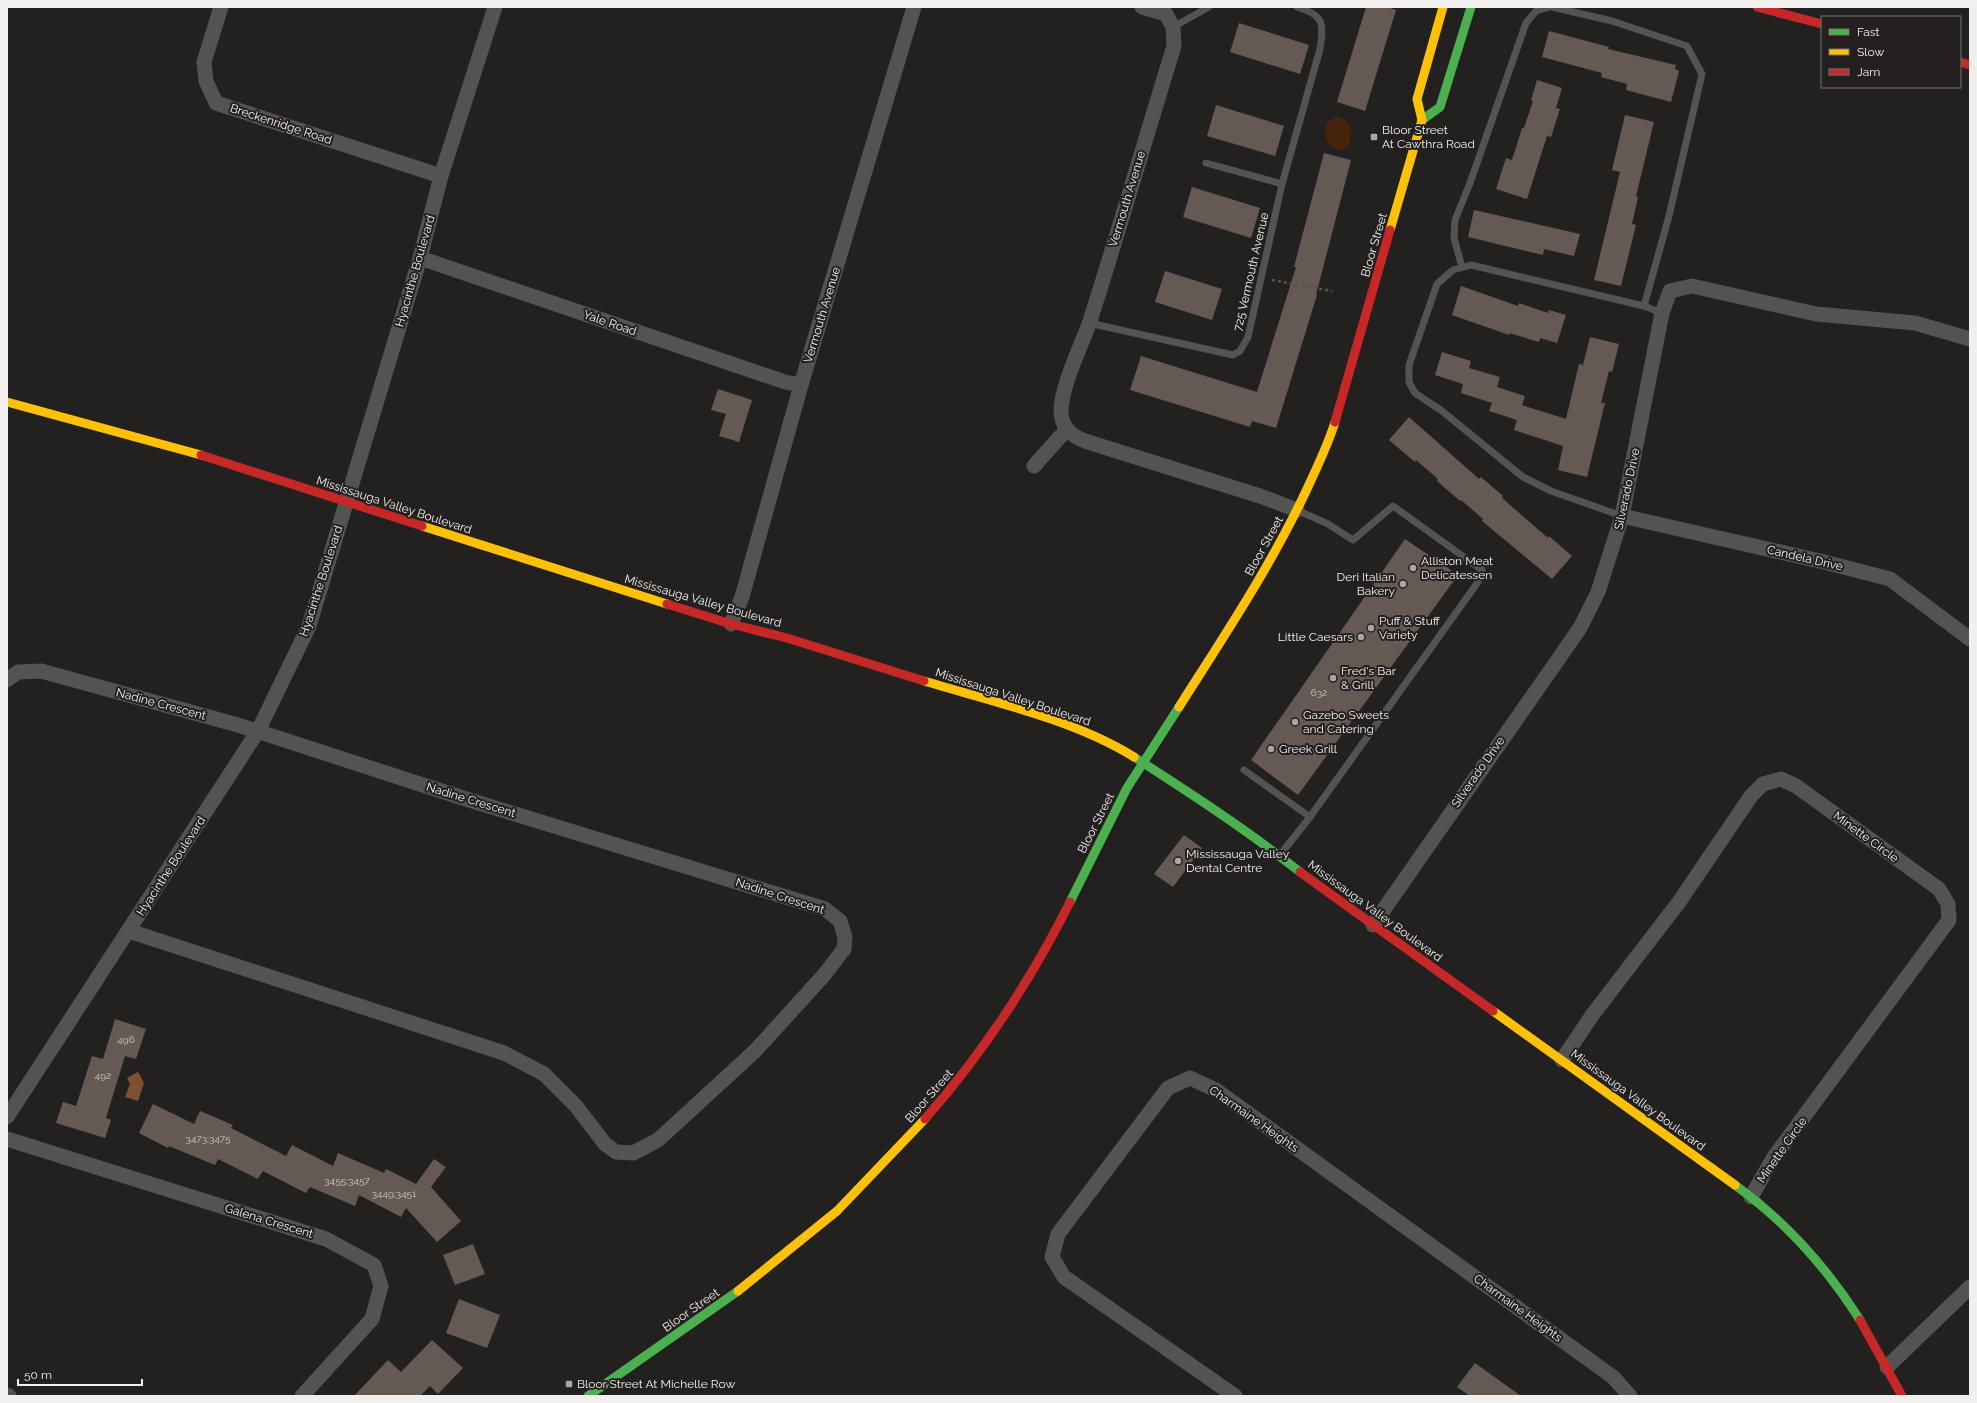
<svg xmlns="http://www.w3.org/2000/svg" width="1977" height="1403" viewBox="0 0 1977 1403" font-family="Raleway,sans-serif">
	<style>
		.green { fill: #46240c }
		.water { fill: #7f4f32 }
		.building { fill: #655a53 }
		.lines { fill: none; stroke-linecap: round; stroke-linejoin: round }
		.path { stroke: #555454; stroke-width: 2.5; stroke-dasharray: 3 3; stroke-linecap: butt }
		.lane { stroke: #535352; stroke-width: 7 }
		.street { stroke: #535352; stroke-width: 15 }
		.fast { stroke: #4caf50; stroke-width: 9 }
		.slow { stroke: #ffc107; stroke-width: 9 }
		.jam { stroke: #c62828; stroke-width: 9 }
		.poi-dot { fill: #a9a8a7; stroke: #23201f; stroke-width: 1.5 }
		.labels { text-anchor: middle; dominant-baseline: central; stroke-width: 4; stroke-linejoin: round; paint-order: stroke }
		.number-label { font-size: 10px; fill: #cfcac8 }
		.street-label { font-size: 12px; fill: #f2f0ef; stroke: #23201f }
		.poi-label { font-size: 12px; fill: #f2f0ef; stroke: #23201f; text-anchor: start }
	</style>
	<rect width="100%" height="100%" fill="#222120"/>
	<path class="green" d="M1337,117L1342,118L1351,126L1350,143L1342,150C1327,149 1322,135 1327,122Z"/>
	<path class="water" d="M138,1072L144,1083L138,1101L125,1097L130,1084L127,1078Z"/>
	<g class="building">
		<path d="M1366,7H1387L1396,10L1365,111L1337,102Z"/>
		<path d="M1239,23L1309,45L1300,74L1230,52Z"/>
		<path d="M1549,31L1609,47L1608,49L1676,65L1675,69L1679,71L1671,102L1626,90L1627,84L1601,77L1602,73L1542,57Z"/>
		<path d="M1537,80L1562,88L1556,108L1560,109L1551,137L1547,136L1527,199L1496,189L1506,158L1512,160L1522,128H1524L1533,101L1531,100Z"/>
		<path d="M1216,105L1284,126L1275,156L1207,136Z"/>
		<path d="M1625,115L1654,122L1636,196L1638,197L1632,224L1636,225L1621,286L1594,280L1620,172L1612,170Z"/>
		<path d="M1324,153L1351,160L1316,295H1317L1276,428L1252,421L1250,427L1130,390L1141,356L1257,392L1296,267H1294Z"/>
		<path d="M1192,187L1260,208L1251,238L1183,217Z"/>
		<path d="M1474,210L1580,234L1574,256L1544,249L1543,255L1468,237Z"/>
		<path d="M1165,271L1222,289L1212,320L1155,302Z"/>
		<path d="M1461,286L1518,306L1519,303L1548,313L1549,310L1566,315L1557,343L1540,338L1539,342L1509,333V335L1452,315Z"/>
		<path d="M1590,337L1619,344L1612,372L1609,371L1601,403H1605L1587,477L1558,470L1563,446L1514,430L1517,420L1489,411L1492,403L1461,393L1463,384L1435,375L1442,352L1471,361L1469,368L1500,377L1497,387L1525,396L1522,405L1566,419L1579,364L1583,365Z"/>
		<path d="M718,389L752,400L739,442L719,436L726,414L711,410Z"/>
		<path d="M1409,417L1479,479L1481,477L1503,496L1502,498L1548,538L1549,536L1572,556L1552,579L1482,521L1483,519L1461,500L1460,501L1437,481L1438,479L1416,460L1415,462L1389,440Z"/>
		<path d="M1405,539L1458,575L1298,795L1251,760Z"/>
		<path d="M1184,835L1202,848L1173,887L1154,874Z"/>
		<path d="M115,1019L146,1029L136,1059L125,1056L106,1118L111,1120L105,1138L56,1123L63,1102L76,1106L92,1056L103,1059Z"/>
		<path d="M153,1104L194,1124L200,1111L233,1125L231,1128L286,1156L292,1145L333,1166L338,1153L384,1173L386,1169L416,1184L434,1159L446,1167L431,1187L461,1221L437,1242L406,1208L401,1217L359,1195L355,1206L310,1187L306,1193L263,1171L258,1179L218,1159L215,1165L169,1146L168,1148L139,1133Z"/>
		<path d="M473,1244L485,1274L455,1285L443,1255Z"/>
		<path d="M459,1299L500,1315L487,1348L446,1333Z"/>
		<path d="M432,1340L463,1368L438,1394L430,1386L420,1396H354L388,1360L401,1372Z"/>
		<path d="M1475,1363L1521,1396H1470L1457,1387Z"/>
	</g>
	<g class="lines">
		<path class="path" d="M1272,280L1332,291"/>
		<g class="lane">
			<path d="M1552,7L1612,21L1687,46L1702,74L1669,216L1644,306"/>
			<path d="M1173,27L1209,7"/>
			<path d="M1206,163L1282,184"/>
			<path d="M1462,267L1454,238L1455,220L1470,183L1526,23L1536,11L1549,7"/>
			<path d="M1089,323L1233,355L1240,351L1248,337L1282,184L1320,49C1324,23 1324,15 1297,7"/>
			<path d="M1622,516L1551,491L1523,477L1442,411L1415,393L1409,382V365L1437,284L1453,270L1471,265L1644,306L1662,313"/>
			<path d="M1244,770L1310,817"/>
			<path d="M1280,855L1310,817L1478,582L1482,570L1393,506L1353,540L1328,524L1299,511"/>
		</g>
		<g class="street">
			<path d="M221,7L204,62L206,81L216,103L441,176"/>
			<path d="M1142,7L1166,14L1173,27L1174,46C1146,137 1119,230 1090,321C1081,347 1062,384 1061,410C1061,428 1072,437 1088,442L1260,496L1297,510"/>
			<path d="M420,258L785,382L801,385"/>
			<path d="M1034,466L1066,430"/>
			<path d="M1622,516L1824,562L1890,579L1970,639"/>
			<path d="M731,624L742,597L801,385L914,7"/>
			<path d="M7,680L18,672L41,671L238,725L466,799L825,909L840,921L845,937L844,949L824,975L755,1051L658,1140L633,1153L616,1152L605,1144L576,1106L544,1074L504,1053L129,931"/>
			<path d="M1373,925L1580,628L1598,592L1622,516L1662,313L1670,291L1692,286L1816,314L1915,323L1970,339"/>
			<path d="M1562,1060L1593,1014L1679,902L1751,796L1763,784L1781,779L1796,786L1939,889L1948,904L1949,920L1774,1157L1751,1197"/>
			<path d="M7,1117L258,731L309,626L420,258L441,176L495,7"/>
			<path d="M7,1139L326,1239L374,1265L381,1286L372,1319L302,1396"/>
			<path d="M1887,1367L1970,1287"/>
			<path d="M7,1395L9,1396"/>
			<path d="M1235,1396L1064,1277L1052,1257L1058,1234L1168,1088L1190,1078L1216,1090L1613,1377L1630,1396"/>
		</g>
		<g class="fast">
			<path d="M1422,120L1440,107L1471,7"/>
			<path d="M1134,757C1190,793 1247,830 1300,872"/>
			<path d="M1070,902L1127,788L1179,707"/>
			<path d="M1735,1185C1785,1221 1827,1268 1860,1320"/>
			<path d="M588,1396L738,1291"/>
		</g>
		<g class="slow">
			<path d="M1390,230L1422,120L1417,99L1443,7"/>
			<path d="M7,402L201,455"/>
			<path d="M422,526L667,604"/>
			<path d="M924,681C991,701 1075,720 1134,757"/>
			<path d="M1179,707C1224,636 1271,566 1307,489C1317,467 1328,445 1335,422"/>
			<path d="M1493,1011L1735,1185"/>
			<path d="M738,1291L837,1211L925,1119"/>
		</g>
		<g class="jam">
			<path d="M1757,7L1822,24"/>
			<path d="M1960,62L1970,65"/>
			<path d="M1335,422L1390,230"/>
			<path d="M201,455L422,526"/>
			<path d="M667,604L731,624L787,638L924,681"/>
			<path d="M1300,872L1493,1011"/>
			<path d="M925,1119C983,1053 1031,980 1070,902"/>
			<path d="M1860,1320L1902,1396"/>
		</g>
	</g>
	<g class="poi-dot">
		<rect x="1370" y="133" width="8" height="8" rx="2"/>
		<circle cx="1413" cy="568" r="4"/>
		<circle cx="1403" cy="584" r="4"/>
		<circle cx="1371" cy="628" r="4"/>
		<circle cx="1361" cy="637" r="4"/>
		<circle cx="1333" cy="678" r="4"/>
		<circle cx="1295" cy="722" r="4"/>
		<circle cx="1271" cy="749" r="4"/>
		<circle cx="1178" cy="861" r="4"/>
		<rect x="565" y="1380" width="8" height="8" rx="2"/>
	</g>
	<g class="labels">
		<g class="number-label">
			<text x="1319" y="692">632</text>
			<text x="126" y="1039">496</text>
			<text x="103" y="1075">492</text>
			<text x="208" y="1138">3473;3475</text>
			<text x="347" y="1180">3455;3457</text>
			<text x="394" y="1193">3449;3451</text>
		</g>
		<g class="street-label">
			<text transform="translate(281 124) rotate(18)">Breckenridge Road</text>
			<text transform="translate(1127 199) rotate(-73)">Vermouth Avenue</text>
			<text transform="translate(1374 245) rotate(-74)">Bloor Street</text>
			<text transform="translate(415 271) rotate(-74)">Hyacinthe Boulevard</text>
			<text transform="translate(1251 272) rotate(-77)">725 Vermouth Avenue</text>
			<text transform="translate(822 315) rotate(-73)">Vermouth Avenue</text>
			<text transform="translate(610 323) rotate(19)">Yale Road</text>
			<text transform="translate(1627 489) rotate(-78)">Silverado Drive</text>
			<text transform="translate(394 505) rotate(18)">Mississauga Valley Boulevard</text>
			<text transform="translate(1264 546) rotate(-61)">Bloor Street</text>
			<text transform="translate(1805 558) rotate(13)">Candela Drive</text>
			<text transform="translate(321 581) rotate(-72)">Hyacinthe Boulevard</text>
			<text transform="translate(703 601) rotate(16)">Mississauga Valley Boulevard</text>
			<text transform="translate(1013 697) rotate(18)">Mississauga Valley Boulevard</text>
			<text transform="translate(161 704) rotate(15)">Nadine Crescent</text>
			<text transform="translate(1478 772) rotate(-55)">Silverado Drive</text>
			<text transform="translate(471 800) rotate(17)">Nadine Crescent</text>
			<text transform="translate(1096 823) rotate(-63)">Bloor Street</text>
			<text transform="translate(1866 837) rotate(36)">Minette Circle</text>
			<text transform="translate(171 866) rotate(-57)">Hyacinthe Boulevard</text>
			<text transform="translate(780 896) rotate(18)">Nadine Crescent</text>
			<text transform="translate(1375 911) rotate(36)">Mississauga Valley Boulevard</text>
			<text transform="translate(929 1096) rotate(-49)">Bloor Street</text>
			<text transform="translate(1638 1100) rotate(36)">Mississauga Valley Boulevard</text>
			<text transform="translate(1254 1119) rotate(35)">Charmaine Heights</text>
			<text transform="translate(1782 1150) rotate(-55)">Minette Circle</text>
			<text transform="translate(269 1221) rotate(17)">Galena Crescent</text>
			<text transform="translate(1518 1308) rotate(36)">Charmaine Heights</text>
			<text transform="translate(691 1310) rotate(-35)">Bloor Street</text>
		</g>
		<g class="poi-label">
			<text x="1382" y="130">Bloor Street<tspan x="1382" dy="14">At Cawthra Road</tspan></text>
			<text x="1421" y="561">Alliston Meat<tspan x="1421" dy="14">Delicatessen</tspan></text>
			<text x="1395" y="577" text-anchor="end">Deri Italian<tspan x="1395" dy="14">Bakery</tspan></text>
			<text x="1379" y="621">Puff &amp; Stuff<tspan x="1379" dy="14">Variety</tspan></text>
			<text x="1353" y="637" text-anchor="end">Little Caesars</text>
			<text x="1341" y="671">Fred's Bar<tspan x="1341" dy="14">&amp; Grill</tspan></text>
			<text x="1303" y="715">Gazebo Sweets<tspan x="1303" dy="14">and Catering</tspan></text>
			<text x="1279" y="749">Greek Grill</text>
			<text x="1186" y="854">Mississauga Valley<tspan x="1186" dy="14">Dental Centre</tspan></text>
			<text x="577" y="1384">Bloor Street At Michelle Row</text>
		</g>
	</g>
	<rect width="1977" height="1403" fill="none" stroke="#f2f0ef" stroke-width="16"/>
	<rect x="1821" y="16" width="140" height="72" fill="#23201f" stroke="#767372"/>
	<rect x="1829" y="29" width="20" height="6" fill="#4caf50" stroke="#767372"/>
	<text x="1857" y="36" font-size="12" fill="#f2f0ef">Fast</text>
	<rect x="1829" y="49" width="20" height="6" fill="#ffc107" stroke="#767372"/>
	<text x="1857" y="56" font-size="12" fill="#f2f0ef">Slow</text>
	<rect x="1829" y="69" width="20" height="6" fill="#c62828" stroke="#767372"/>
	<text x="1857" y="76" font-size="12" fill="#f2f0ef">Jam</text>
	<path d="M18 1379v6h124v-6" fill="none" stroke="#f2f0ef" stroke-width="2"/>
	<text x="24" y="1379" font-size="12" fill="#f2f0ef" stroke="#23201f" stroke-width="3" paint-order="stroke">50 m</text>
</svg>
